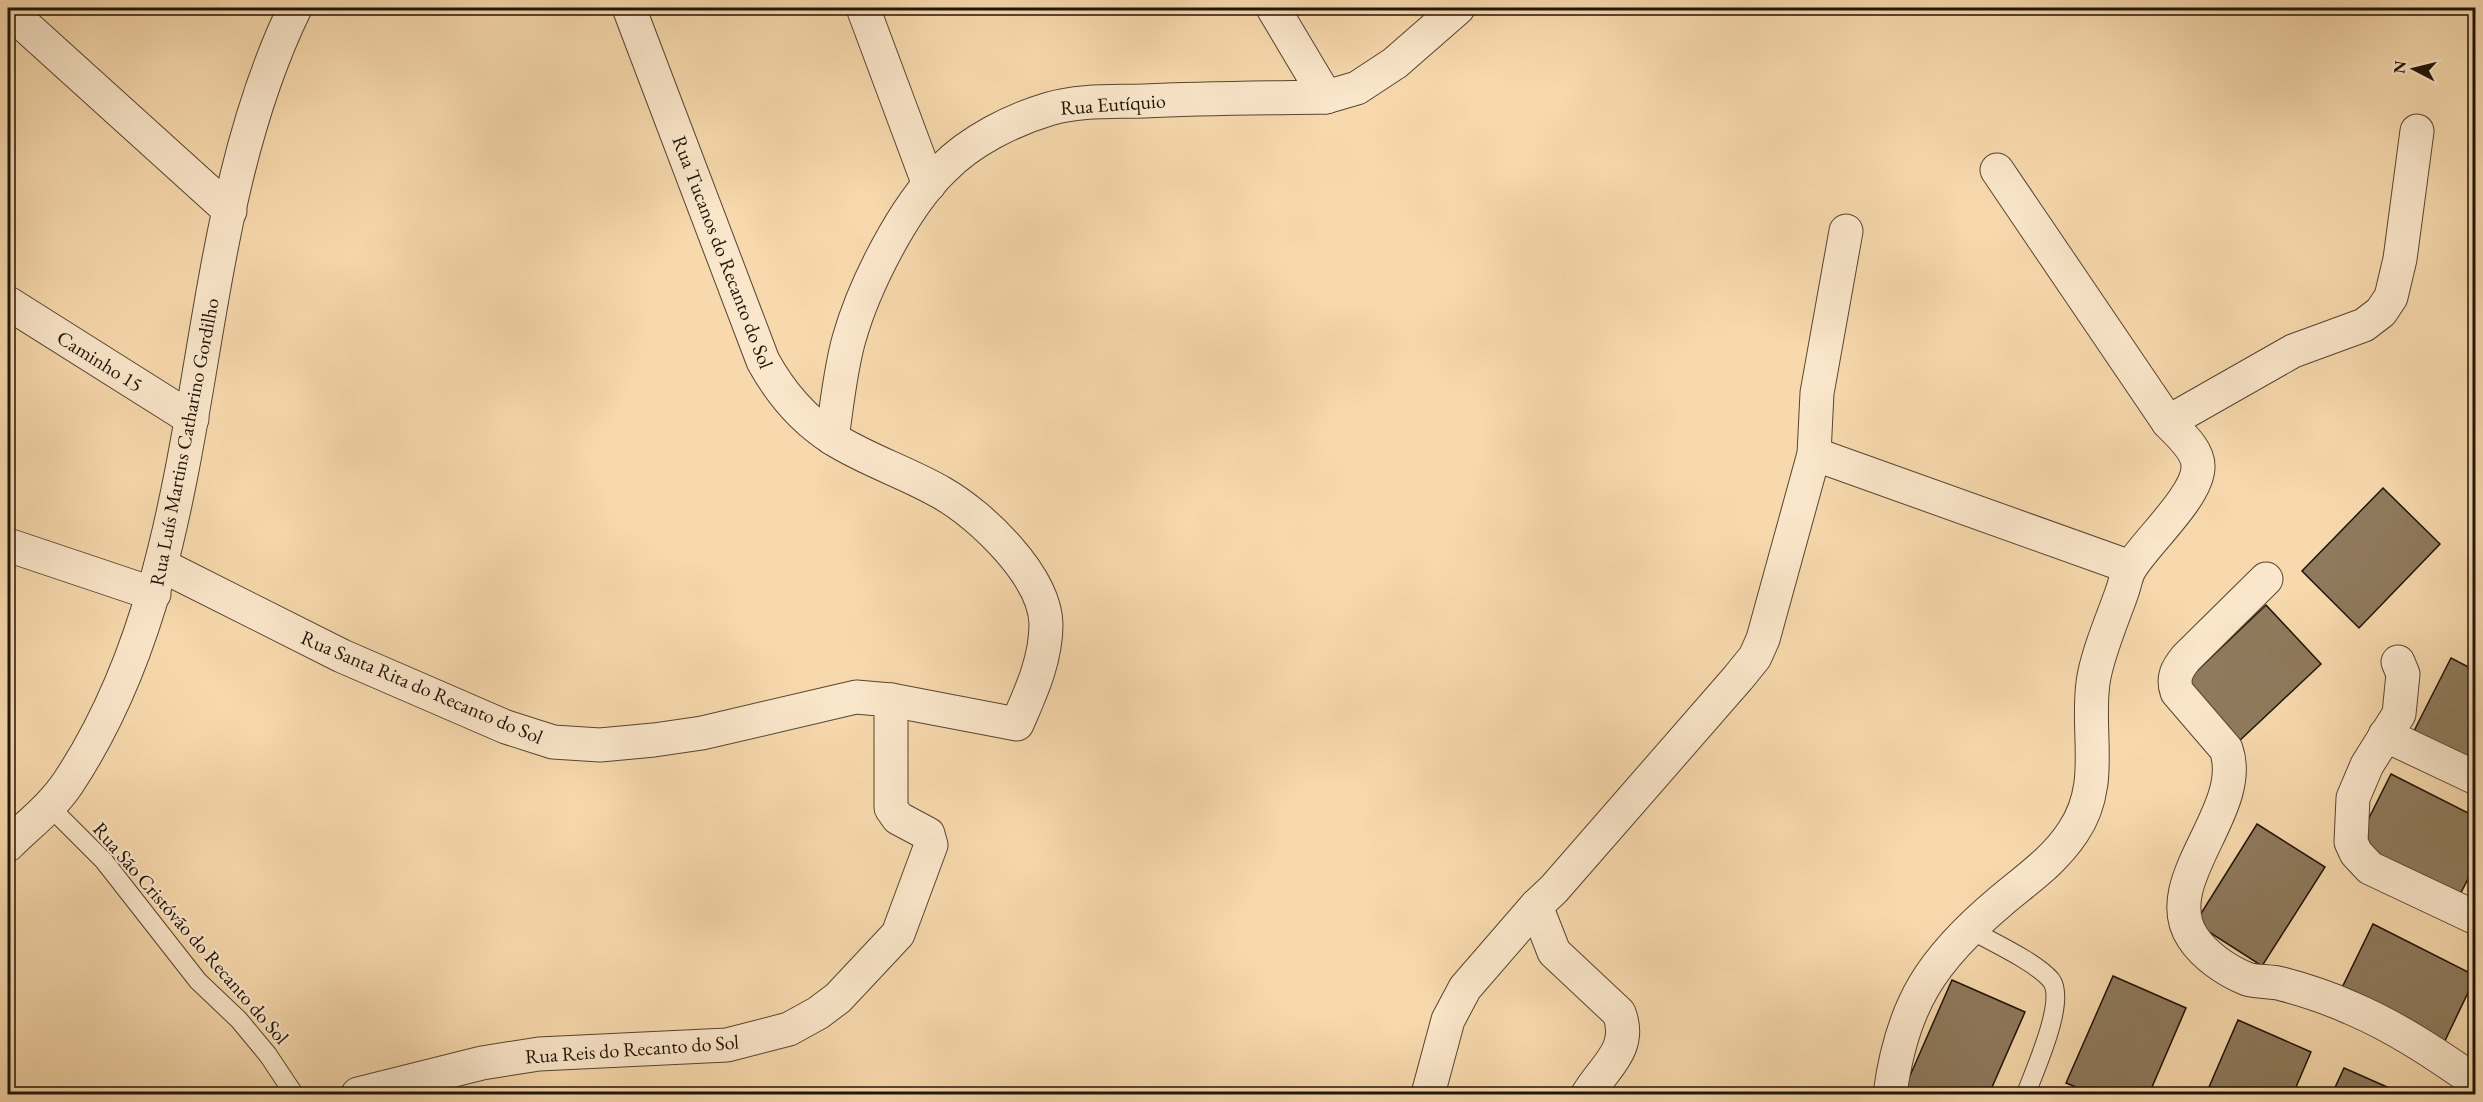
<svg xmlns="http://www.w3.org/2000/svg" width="2483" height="1102" viewBox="0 0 2483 1102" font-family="'EB Garamond',serif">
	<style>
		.building { fill: #8f7a5d; stroke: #1f1407; stroke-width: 1.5 }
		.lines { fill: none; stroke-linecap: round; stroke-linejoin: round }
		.service-casing { stroke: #554530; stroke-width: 20 }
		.minor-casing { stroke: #554530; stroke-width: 35 }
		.tertiary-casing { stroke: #554530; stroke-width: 35 }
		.service { stroke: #fae6ca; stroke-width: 18 }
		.minor { stroke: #fae6ca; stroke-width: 33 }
		.tertiary { stroke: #fae6ca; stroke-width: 33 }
		.labels { text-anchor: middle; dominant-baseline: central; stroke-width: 4.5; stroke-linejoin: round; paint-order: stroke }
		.street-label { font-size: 20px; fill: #1f1407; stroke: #fae6ca }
	</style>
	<rect width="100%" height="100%" fill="#f7d9ad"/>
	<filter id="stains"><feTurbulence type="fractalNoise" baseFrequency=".00333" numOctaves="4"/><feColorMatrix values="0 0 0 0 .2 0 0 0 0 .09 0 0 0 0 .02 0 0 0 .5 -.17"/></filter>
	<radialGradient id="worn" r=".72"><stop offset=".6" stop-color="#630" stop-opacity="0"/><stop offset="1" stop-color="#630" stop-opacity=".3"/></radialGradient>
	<g class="building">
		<path d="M2383,488L2440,544L2359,628L2302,571Z"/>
		<path d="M2266,605L2321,664L2236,744L2182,685Z"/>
		<path d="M2451,658L2476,671V762L2414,731Z"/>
		<path d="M2391,774L2476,817V864L2458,898L2355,846Z"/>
		<path d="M2257,824L2325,867L2262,966L2195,923Z"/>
		<path d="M2373,924L2476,976L2441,1049L2338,996Z"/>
		<path d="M2113,976L2186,1008L2149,1094H2093L2066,1083Z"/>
		<path d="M1952,980L2025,1012L1989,1094H1921L1905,1087Z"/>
		<path d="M2238,1020L2311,1052L2293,1094H2206Z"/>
		<path d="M2344,1068L2403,1094H2332Z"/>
	</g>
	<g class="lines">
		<defs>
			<g id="service">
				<path d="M49,806L104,861L198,981L239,1020L268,1055L294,1094"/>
				<path d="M1969,929C1990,941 2036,962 2051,980C2067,1001 2034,1071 2026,1094"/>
			</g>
			<g id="minor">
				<path d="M863,8L929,185"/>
				<path d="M1273,8L1326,97"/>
				<path d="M20,21L230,211"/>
				<path d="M8,303L192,419"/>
				<path d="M2168,422L2293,351L2364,325L2381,312L2391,297L2400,259L2417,131"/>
				<path d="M832,438C837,405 840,371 849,339C864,286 903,208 943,169C970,141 1012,120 1049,109C1079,100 1113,102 1144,101C1205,98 1266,98 1326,97L1357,88L1395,63L1458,8"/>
				<path d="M1814,454L2130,567"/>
				<path d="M8,545L154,594"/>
				<path d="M161,565L342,656L506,727L553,742L600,745L654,740L702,733L856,697L891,700L1017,724C1031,692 1046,660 1046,624C1045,576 981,515 942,493C906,472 866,460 832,438C801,418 780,392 763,361L629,8"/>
				<path d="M2266,579L2186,658C2177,669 2172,678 2177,692L2226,749C2248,810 2155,882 2193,938C2205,956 2227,971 2247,979C2255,982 2272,981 2282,984C2305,990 2329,998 2351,1008C2396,1027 2436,1054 2476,1082"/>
				<path d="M2398,662L2403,674L2399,714L2367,765L2353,798L2351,842L2356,853L2370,868L2476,918"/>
				<path d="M2385,735L2476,778"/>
				<path d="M358,1094L482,1063L539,1054L727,1045L789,1029L818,1013L838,998L898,934L931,845L928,834L898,818L891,808V700"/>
				<path d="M1428,1094L1448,1020L1465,988L1536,906"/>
				<path d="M1588,1094C1604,1067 1633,1049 1619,1013L1554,952L1536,906L1554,889L1738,678L1755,657L1763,639L1814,454L1817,393L1846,231"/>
				<path d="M1890,1094C1902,1004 1932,959 2001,901C2027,879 2054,861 2073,832C2105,785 2086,735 2093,683C2096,657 2113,618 2122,592C2125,584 2126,574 2131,567C2146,542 2199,495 2198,466C2198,449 2179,434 2168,422L1997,170"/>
			</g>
			<path id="tertiary" d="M8,845C28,825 52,807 68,783C220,554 178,249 295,8"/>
		</defs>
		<use href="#service" class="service-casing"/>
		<use href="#minor" class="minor-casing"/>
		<use href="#tertiary" class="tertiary-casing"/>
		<use href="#service" class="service"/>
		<use href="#minor" class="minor"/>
		<use href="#tertiary" class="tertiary"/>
	</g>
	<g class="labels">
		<g class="street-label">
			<text transform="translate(1113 104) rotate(-4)">Rua Eutíquio</text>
			<text transform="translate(723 252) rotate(69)">Rua Tucanos do Recanto do Sol</text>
			<text transform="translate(100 361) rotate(32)">Caminho 15</text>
			<text transform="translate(184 442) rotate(-79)">Rua Luís Martins Catharino Gordilho</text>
			<text transform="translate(422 687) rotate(23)">Rua Santa Rita do Recanto do Sol</text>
			<text transform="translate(191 933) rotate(49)">Rua São Cristóvão do Recanto do Sol</text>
			<text transform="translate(632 1049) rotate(-4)">Rua Reis do Recanto do Sol</text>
		</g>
	</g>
	<rect width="2483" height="1102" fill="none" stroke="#f7d9ad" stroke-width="30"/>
	<rect x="9" y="9" width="2465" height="1084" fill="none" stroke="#1f1407" stroke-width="3"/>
	<rect x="15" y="15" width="2453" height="1072" fill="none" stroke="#1f1407" stroke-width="1.5"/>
	<g transform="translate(2414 69) rotate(277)" stroke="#fae6ca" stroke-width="4.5" paint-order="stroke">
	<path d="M0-4.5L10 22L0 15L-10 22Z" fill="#1f1407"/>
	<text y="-9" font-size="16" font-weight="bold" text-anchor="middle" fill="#1f1407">N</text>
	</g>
	<rect width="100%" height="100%" filter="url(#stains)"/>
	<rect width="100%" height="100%" fill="url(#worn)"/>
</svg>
